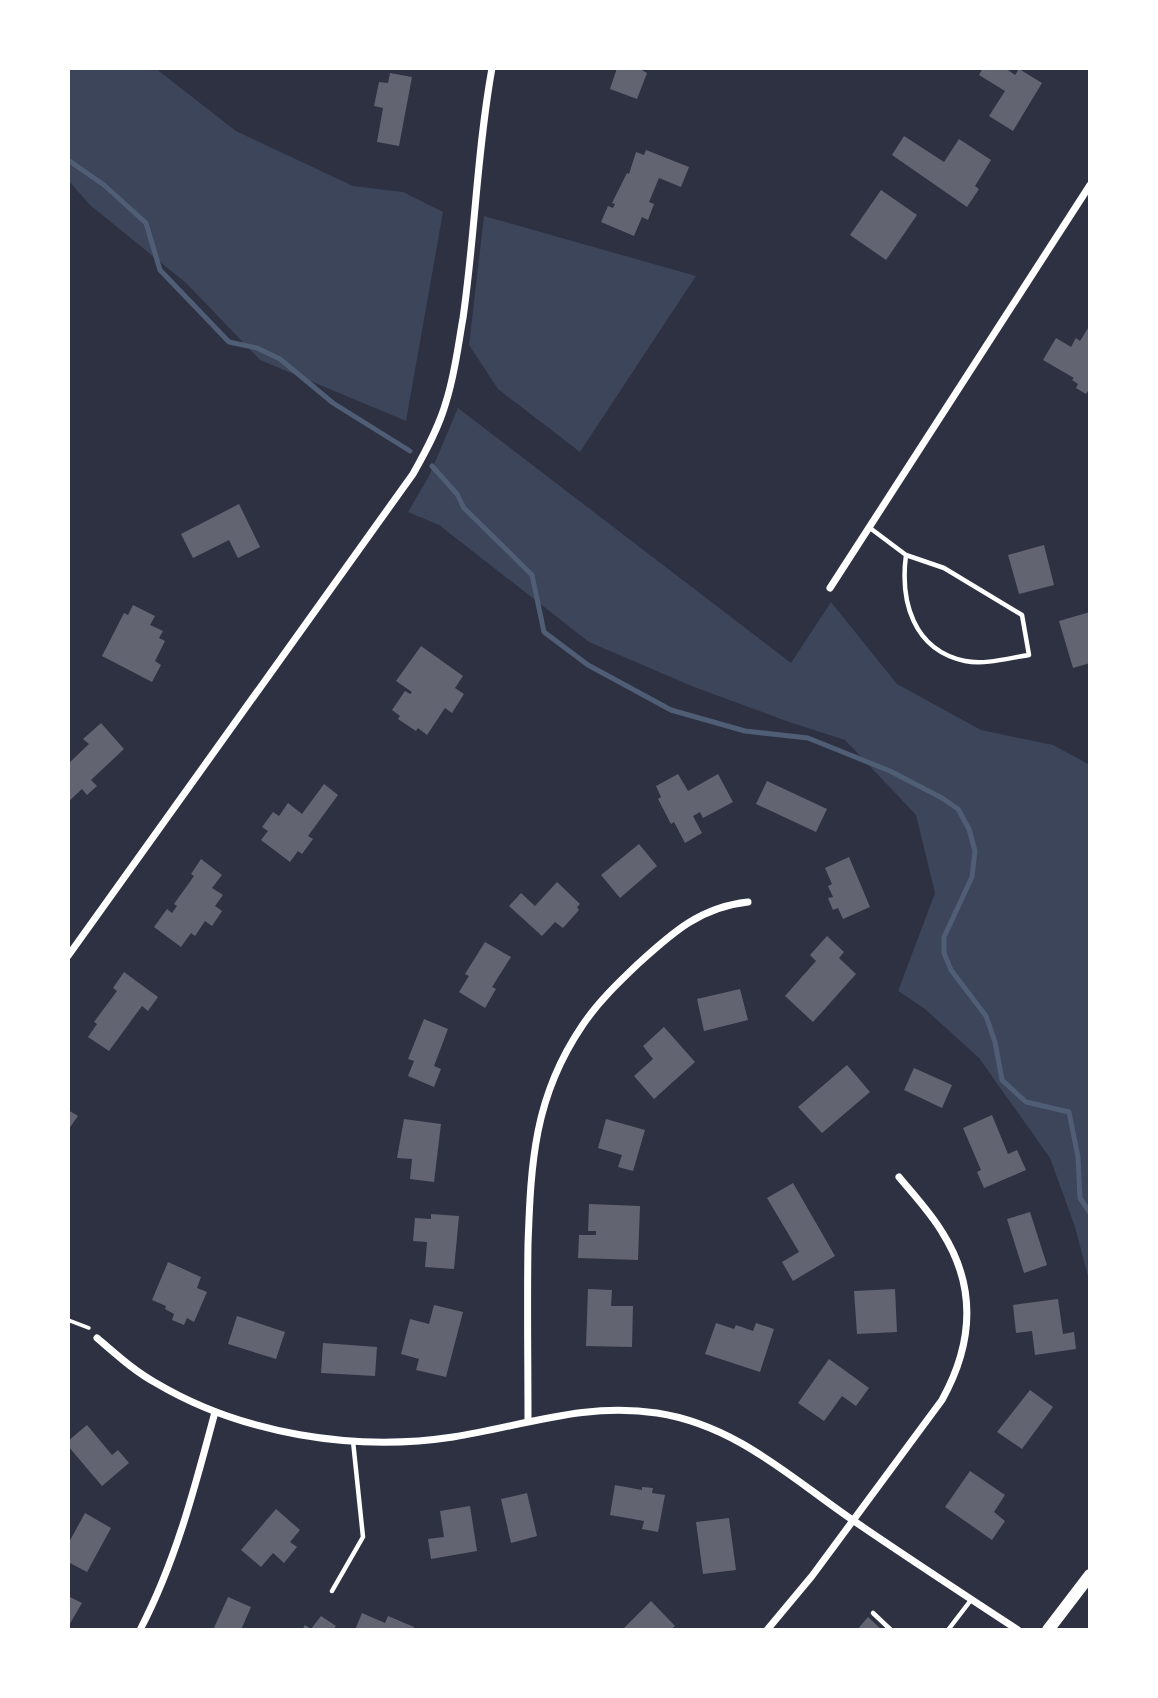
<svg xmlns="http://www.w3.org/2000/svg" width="1158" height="1698" viewBox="0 0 1158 1698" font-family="Raleway,sans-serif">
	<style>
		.green { fill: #3c4559 }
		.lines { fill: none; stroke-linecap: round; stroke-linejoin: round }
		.stream { stroke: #4f5d75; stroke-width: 5 }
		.building { fill: #626471 }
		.path { stroke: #fff; stroke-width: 3.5 }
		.service { stroke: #fff; stroke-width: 4.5 }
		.minor { stroke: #fff; stroke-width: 7 }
		.primary { stroke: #fff; stroke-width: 12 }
	</style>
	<rect width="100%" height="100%" fill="#2d3142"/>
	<g class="green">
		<path d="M68,68H155L236,131L353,186L403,192L443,212L406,421L260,360L186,283L90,205L68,180Z"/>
		<path d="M484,216L696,276L580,452L498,389L469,345Z"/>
		<path d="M458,408L791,663L831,602L897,684L981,730L1053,745L1090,765V1284L1075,1227L1050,1158L979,1058L925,1009L898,991L935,893L916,815L845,740L789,722L694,687L589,642L439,525L408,512L429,476Z"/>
	</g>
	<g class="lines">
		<g class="stream">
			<path d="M68,160L104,185L146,223L160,270L229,342L257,348L280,359L333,403L410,451"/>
			<path d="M432,466L457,494L464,508L532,575L544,632L588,665L671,710L745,731L808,738L890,771L942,798L958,809L969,829L975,851L972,877L944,937V953L951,970L986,1016L995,1042L1002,1080L1026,1102L1069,1112L1078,1157L1080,1198L1090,1213"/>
		</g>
	</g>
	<g class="building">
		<path d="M617,68H638L647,73L637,99L610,89Z"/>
		<path d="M983,68H1005L1015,75L1019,69L1042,83L1013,131L989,116L1005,91L979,75Z"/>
		<path d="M390,73L412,77L399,146L377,142L383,108L374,106L379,82L388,83Z"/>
		<path d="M904,136L944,162L959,139L991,160L975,186L979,189L967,207L892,155Z"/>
		<path d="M646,150L689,167L681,187L659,178L649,202L654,204L648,220L642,217L634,236L601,222L608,206L613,208L615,204L612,203L627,173L629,174L636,152L644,155Z"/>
		<path d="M881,190L917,215L886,260L850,235Z"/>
		<path d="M1090,325V388L1086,394L1076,388L1078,384L1072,380L1074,378L1043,360L1056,338L1071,347L1076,338L1080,341Z"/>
		<path d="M239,504L260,547L238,558L229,540L193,558L181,534Z"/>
		<path d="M1044,545L1054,585L1019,594L1008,555Z"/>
		<path d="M133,605L155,616L150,625L163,631L159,638L165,641L155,661L161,665L152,682L102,656L124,613L128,615Z"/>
		<path d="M1090,612V663L1073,668L1059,621Z"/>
		<path d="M421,646L463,676L455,688L464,694L452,713L445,708L427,735L418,728L416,731L398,719L400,716L392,710L405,691L410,694L412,692L396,681Z"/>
		<path d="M101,723L124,749L91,780L97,786L87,795L82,789L68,802V760L70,762L89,744L83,739Z"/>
		<path d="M678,774L688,791L718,774L733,802L703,818L700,812L693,816L702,833L685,843L674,822L671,824L658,799L661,797L656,786Z"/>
		<path d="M767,781L827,809L816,832L756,804Z"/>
		<path d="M324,784L338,795L308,836L313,839L302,854L298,851L290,862L261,840L268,831L262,827L273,812L279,816L288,803L302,814Z"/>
		<path d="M639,844L657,866L620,898L601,875Z"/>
		<path d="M849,857L870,907L843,919L838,908L833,910L828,898L833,897L828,886L832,884L825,868Z"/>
		<path d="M201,859L222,875L212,888L223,895L215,906L222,911L212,926L205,921L195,936L191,933L181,947L154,927L167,909L172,913L177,906L174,904L194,876L191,874Z"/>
		<path d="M557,882L580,904L577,907L579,910L563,928L555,922L542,936L509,906L521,893L535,906Z"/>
		<path d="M827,936L844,952L839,958L856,974L813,1022L785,996L816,961L810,955Z"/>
		<path d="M485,942L511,957L492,987L496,989L485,1008L459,992L469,976L465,974Z"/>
		<path d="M124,972L158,997L148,1011L142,1006L109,1051L88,1037L97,1024L94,1022L117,991L113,988Z"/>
		<path d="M740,989L748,1020L704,1031L697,999Z"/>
		<path d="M424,1019L448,1029L434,1066L441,1069L434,1087L408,1076L414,1061L408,1059Z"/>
		<path d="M664,1027L695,1062L654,1099L634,1076L653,1059L643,1046Z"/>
		<path d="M847,1065L870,1092L822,1133L798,1107Z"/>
		<path d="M914,1068L952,1085L942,1108L904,1090Z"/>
		<path d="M68,1110L78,1116L68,1130Z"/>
		<path d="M992,1115L1008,1154L1017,1150L1026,1170L984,1188L977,1172L981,1170L963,1128Z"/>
		<path d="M404,1119L441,1124L434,1182L410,1179L412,1159L397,1158Z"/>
		<path d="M606,1119L645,1130L633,1171L618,1167L622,1155L598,1148Z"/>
		<path d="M793,1183L835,1256L793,1281L782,1262L799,1252L767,1198Z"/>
		<path d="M589,1204L640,1206L638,1260L578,1258L579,1235H596V1231H588Z"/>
		<path d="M1030,1212L1047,1265L1024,1273L1007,1219Z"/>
		<path d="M431,1214L459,1216L454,1269L425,1267L427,1242L413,1241L415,1218L431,1219Z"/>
		<path d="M168,1262L201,1277L197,1288L207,1292L194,1322L187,1318L184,1325L172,1320L174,1314L165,1309L166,1306L152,1300Z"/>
		<path d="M588,1289L612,1290L611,1306H633L632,1347L586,1346Z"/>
		<path d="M895,1289L897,1332L857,1334L854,1291Z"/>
		<path d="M1058,1299L1063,1334L1074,1332L1076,1349L1035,1355L1032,1331L1016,1333L1013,1305Z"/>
		<path d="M434,1305L463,1312L446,1377L416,1370L419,1359L401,1354L410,1319L429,1324Z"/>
		<path d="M237,1316L285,1332L276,1359L228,1344Z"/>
		<path d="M716,1323L734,1329L736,1325L753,1331L756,1323L774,1329L760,1372L705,1354Z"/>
		<path d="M323,1343L377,1347L375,1376L321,1373Z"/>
		<path d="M829,1359L869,1388L856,1406L842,1396L824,1421L798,1403Z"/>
		<path d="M1030,1390L1053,1407L1022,1449L997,1432Z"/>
		<path d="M87,1425L112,1455L118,1450L129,1463L102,1486L68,1446V1441Z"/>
		<path d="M970,1471L1005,1495L994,1512L1005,1521L992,1540L945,1507Z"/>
		<path d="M615,1485L642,1490V1487L653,1488L652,1493L665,1495L658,1532L642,1529L644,1521L610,1515Z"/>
		<path d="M527,1493L537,1536L511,1543L501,1499Z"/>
		<path d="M470,1506L477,1551L431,1559L428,1539L444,1537L440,1511Z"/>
		<path d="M276,1509L300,1530L290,1542L297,1547L284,1563L273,1553L261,1567L241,1550Z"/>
		<path d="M85,1513L111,1528L87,1572L68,1562V1544Z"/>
		<path d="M729,1518L736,1570L703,1574L696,1522Z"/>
		<path d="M68,1596L82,1603L68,1627Z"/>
		<path d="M228,1597L251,1607L241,1630H213Z"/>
		<path d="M651,1601L675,1626L671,1630H622Z"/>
		<path d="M362,1613L385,1623L388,1616L414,1627L413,1630H355Z"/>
		<path d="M321,1616L336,1626L333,1630H302L305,1625L311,1629Z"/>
		<path d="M868,1617L882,1630H857Z"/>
	</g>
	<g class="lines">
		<path class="path" d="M68,1320L89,1328"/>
		<g class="service">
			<path d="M870,528L906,555C900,601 913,650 965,661C985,665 1009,658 1029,655L1022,615L944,568L906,555"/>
			<path d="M332,1591L363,1537L353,1441"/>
			<path d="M873,1613L891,1630"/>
			<path d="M948,1630L971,1600"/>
		</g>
		<g class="minor">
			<path d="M830,588L1090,185"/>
			<path d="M68,956L413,474C426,451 439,427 446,402C455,374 458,346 463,318C475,235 477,151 492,68"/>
			<path d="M97,1338C116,1354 134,1371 156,1383C242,1434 354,1452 453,1437C523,1426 584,1402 657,1413C736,1425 791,1478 854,1521C908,1558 963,1594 1018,1630"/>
			<path d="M528,1420C528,1362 527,1303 528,1244C531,1162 534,1097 582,1026C598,1002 618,983 639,963C673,932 701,907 748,902"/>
			<path d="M140,1630C176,1561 195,1487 215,1412"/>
			<path d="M767,1630L812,1576L942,1400C973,1344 977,1287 942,1232C930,1212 913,1194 899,1177"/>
		</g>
		<path class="primary" d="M1048,1630L1090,1575"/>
	</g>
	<rect width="1158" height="1698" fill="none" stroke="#ffffff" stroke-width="140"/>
</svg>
